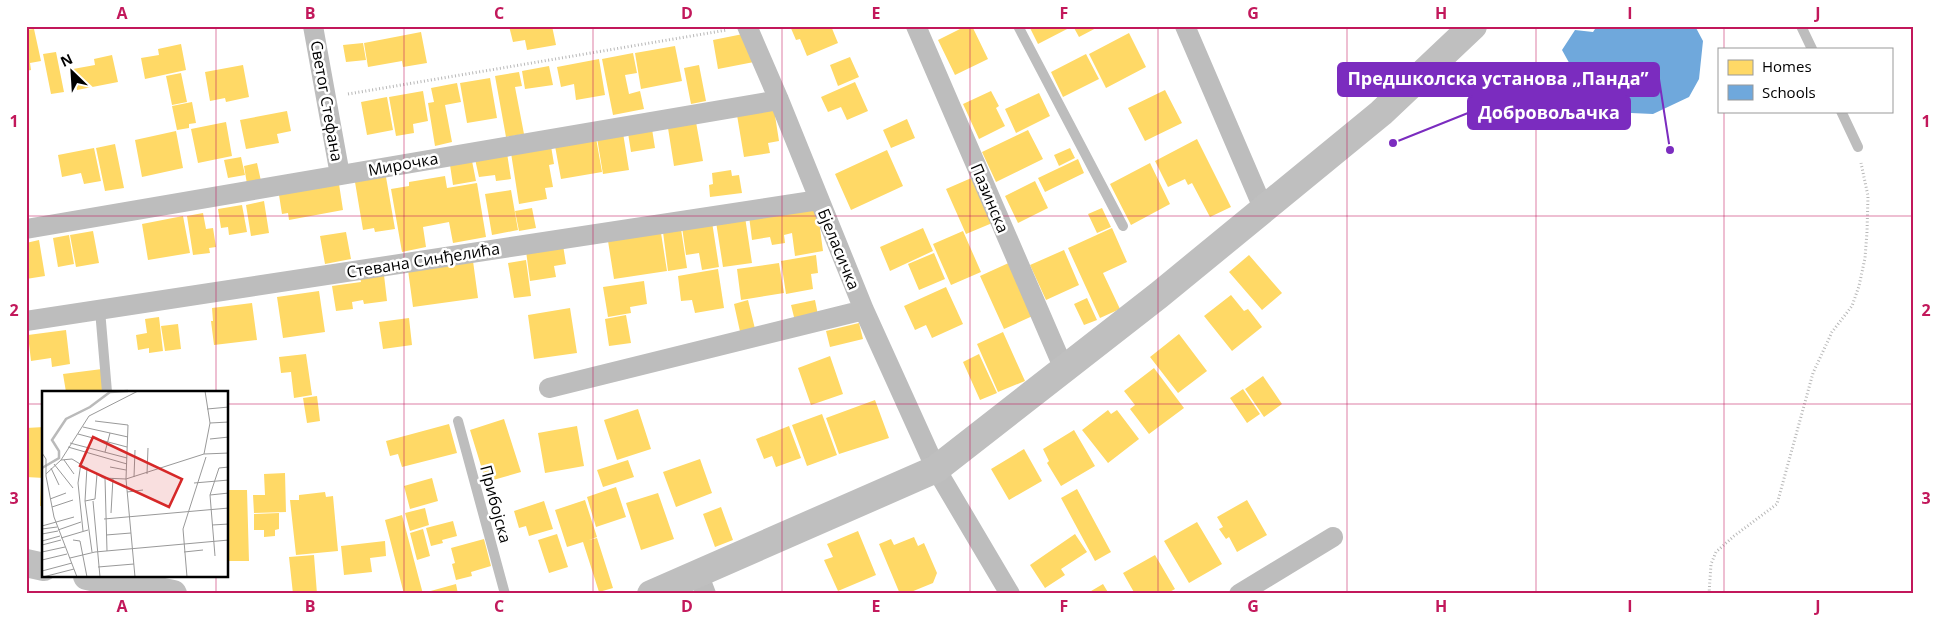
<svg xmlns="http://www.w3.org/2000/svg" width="1940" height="620" viewBox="0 0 1940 620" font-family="'Open Sans',sans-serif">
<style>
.homes{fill:#ffd966}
.schools{fill:#6fa8dc}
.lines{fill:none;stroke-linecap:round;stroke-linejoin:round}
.path{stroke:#b8b8b8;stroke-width:3;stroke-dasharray:1 2.5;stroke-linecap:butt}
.lane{stroke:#bdbdbd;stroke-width:10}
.street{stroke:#bdbdbd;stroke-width:20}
.secondary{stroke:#bfbfbf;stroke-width:28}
.grid{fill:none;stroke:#c2185b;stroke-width:1;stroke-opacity:0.55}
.labels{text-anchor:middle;stroke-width:5;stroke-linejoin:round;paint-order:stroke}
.street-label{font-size:16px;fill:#000;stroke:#fff}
.inset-river{fill:none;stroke:#bababa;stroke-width:2.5}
.inset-road{fill:none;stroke:#999;stroke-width:1}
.view{fill:#d62828;fill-opacity:0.15;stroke:#d62828;stroke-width:2.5}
.inset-edge{fill:none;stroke:#000;stroke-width:2.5}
.leader{fill:none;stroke:#7b2cbf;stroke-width:2}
.callout-dot{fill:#7b2cbf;stroke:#fff;stroke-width:2}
.callout{fill:#7b2cbf;stroke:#7b2cbf;stroke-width:2}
.callout-label{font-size:18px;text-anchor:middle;font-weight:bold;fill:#fff}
.neatline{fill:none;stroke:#c2185b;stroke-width:2}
.grid-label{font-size:16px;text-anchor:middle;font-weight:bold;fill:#c2185b}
</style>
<rect width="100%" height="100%" fill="#fff"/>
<path class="homes" d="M509 26H552L556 45 527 50 525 40 513 42Z
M790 26H831L838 43 807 56 800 39 796 40Z
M966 26H972L988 59 955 75 938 40Z
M1029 26H1068L1069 28 1038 44Z
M1073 26H1100L1079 37Z
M34 29 41 61 30 63 31 70 26 71V30Z
M421 32 427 63 403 67 402 61 368 67 364 43Z
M748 33 754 62 718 69 713 40Z
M1129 33 1146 67 1106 88 1089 54Z
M363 43 366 60 346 62 343 45Z
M181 44 186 70 145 79 141 58 159 55 158 49Z
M675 46 682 81 641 89 635 53Z
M56 52 64 92 51 94 43 54Z
M633 53 637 73 625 75 629 94 640 91 644 109 613 115 602 59Z
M1086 54 1099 79 1063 97 1051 72Z
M112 55 118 82 77 90 73 69 95 65 94 59Z
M850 57 859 77 838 86 830 65Z
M599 59 605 95 576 100 574 84 561 87 557 67Z
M243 65 249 97 226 102 225 98 210 101 205 72Z
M699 65 706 101 691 104 684 68Z
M549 66 553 85 525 89 522 71Z
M519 72 522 86 515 87 524 134 506 137 495 76Z
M181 73 187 102 172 105 166 76Z
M490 78 497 118 467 123 460 83Z
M855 82 868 111 847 120 841 107 828 112 821 97Z
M457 83 461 102 445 105 452 142 435 146 428 103 434 102 431 88Z
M1165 90 1182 123 1145 141 1128 108Z
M423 91 428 121 413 124 414 133 396 136 389 97Z
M991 91 999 106 996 108 1005 126 979 139 963 104Z
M1039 93 1050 116 1016 133 1005 109Z
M387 97 393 130 367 135 361 102Z
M192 102 196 123 189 124V128L177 130 172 106Z
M774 109 779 141 768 143 770 153 744 157 737 115Z
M287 111 291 131 277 134 279 143 246 149 240 120Z
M907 119 915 138 891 148 883 130Z
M226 122 232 156 198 163 191 129Z
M696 122 703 161 674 166 668 128Z
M652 129 655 148 631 152 628 133Z
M1028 130 1043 159 996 182 982 152Z
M176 131 183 168 142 177 135 140Z
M623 133 629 170 603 174 597 138Z
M596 138 602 172 561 179 555 146Z
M1197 139 1231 207 1210 217 1192 183 1188 185 1185 179 1168 187 1155 161Z
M115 144 124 188 105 191 96 148Z
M551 146 554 164 549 165 553 187 545 188 547 199 519 204 511 153Z
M94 148 101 181 84 184 81 173 62 177 58 155Z
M1070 148 1075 158 1059 166 1054 155Z
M887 150 903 186 851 210 835 174Z
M507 153 511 179 496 181 495 175 479 177 475 159Z
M241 157 245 175 228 178 224 160Z
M1078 159 1084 173 1045 192 1038 178Z
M472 161 476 181 453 185 450 165Z
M257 163 261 181 247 184 244 166Z
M1150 163 1170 204 1131 225 1110 184Z
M731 170 732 176 739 175 742 193 710 197 709 185 713 184 712 173Z
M445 176 447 188 477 183 486 237 453 243 449 222 423 227 426 247 402 252 391 189 409 186V182Z
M976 176 997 221 966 234 946 189Z
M386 177 395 229 375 232 374 228 363 230 355 182Z
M1035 181 1048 208 1018 223 1005 196Z
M339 184 343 210 289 220 288 213 282 214 279 195Z
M511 190 518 230 492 235 485 194Z
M264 201 269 233 251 236 246 205Z
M242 205 247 232 229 235 228 227 221 228 218 209Z
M817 206 823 251 795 256 792 233 784 235 785 243 772 245 770 237 752 240 749 216Z
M532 208 536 228 519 231 515 211Z
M1102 208 1111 227 1097 233 1088 214Z
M203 213 206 229 213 228 216 247 209 248 210 253 193 255 187 216Z
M183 216 190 253 148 260 142 224Z
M745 217 752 263 723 267 716 222Z
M712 222 719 267 702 270 699 253 686 255 682 227Z
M923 228 933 251 890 271 880 247Z
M1112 228 1127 262 1103 273 1120 309 1100 318 1068 248Z
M681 229 687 268 668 271 663 232Z
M93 231 99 263 76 267 70 235Z
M963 231 981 272 951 285 933 244Z
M346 232 351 259 325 264 320 236Z
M661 233 667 271 614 279 608 241Z
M69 235 74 264 58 267 53 238Z
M39 240 45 276 26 279V243Z
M563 245 566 264 554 266 556 277 530 281 526 251Z
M1064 250 1079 285 1046 300 1030 265Z
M934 253 945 279 919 290 908 264Z
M816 255 818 273 811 274 813 289 786 294 781 261Z
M1249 255 1282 293 1262 310 1229 272Z
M526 260 531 296 514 298 508 263Z
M473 261 478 298 413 307 408 270Z
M1013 261 1037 314 1004 329 980 276Z
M779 263 784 293 741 300 737 269Z
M718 269 724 308 695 313 692 300 681 301 678 276Z
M384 275 387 301 364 304 363 300 352 302 353 309 336 311 332 286 361 282 360 278Z
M644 281 647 304 630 307 631 313 608 317 603 287Z
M946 287 963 324 932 338 926 325 915 330 904 306Z
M319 291 325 332 283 338 277 297Z
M1231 295 1244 311 1248 309 1262 327 1232 351 1204 316Z
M1087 298 1097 320 1084 325 1074 304Z
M748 300 756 333 741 336 734 304Z
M815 300 818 315 795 321 791 305Z
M252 303 257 340 214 345 211 321H213L212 308Z
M570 308 577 353 534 359 528 315Z
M626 315 631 343 609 346 605 319Z
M159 317 163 351 149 353V348L138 350 136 335 147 333 145 319Z
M409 318 412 345 383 349 379 322Z
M859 323 863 339 830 347 826 331Z
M178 324 181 349 165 351 161 326Z
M66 330 70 364 52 367 51 358 31 361 28 335Z
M1003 332 1025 381 998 392 977 344Z
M1179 334 1207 371 1178 393 1150 357Z
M306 354 312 395 294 398 291 372 281 373 279 357Z
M979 354 997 393 980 400 963 362Z
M830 356 843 394 811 405 798 368Z
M1154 368 1184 408 1149 434 1130 409 1135 405 1124 391Z
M102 369 105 392H66L63 374Z
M1263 376 1282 404 1264 417 1245 389Z
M1243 389 1260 414 1247 423 1230 398Z
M317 396 320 421 307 423 303 398Z
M875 400 889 438 839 454 826 418Z
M638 409 651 449 617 460 604 420Z
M1108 410 1111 414 1117 410 1139 439 1108 463 1082 430Z
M822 414 837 455 807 466 792 425Z
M504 419 521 472 486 482 470 430Z
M449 424 457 453 402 467 398 454 390 456 386 441Z
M577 426 584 466 545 473 538 433Z
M789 426 801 458 776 467 772 456 764 459 756 439Z
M44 427V478L26 477V428Z
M1074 430 1095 466 1061 486 1047 463 1049 461 1043 449Z
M1024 449 1042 481 1009 500 991 469Z
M700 459 712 493 676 507 663 472Z
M628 460 634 477 603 487 597 470Z
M285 473 286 512 254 513 253 495H265L264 474Z
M432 478 438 501 410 509 404 486Z
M41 480H44V506H40Z
M616 487 626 517 596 527 587 497Z
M1077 489 1111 552 1095 561 1061 498Z
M228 490H247L249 561H228Z
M325 492 326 497 333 496 338 551 296 555 290 500H299V495Z
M658 493 674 539 641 550 626 503Z
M585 500 597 537 589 540 597 538 613 588 599 592 583 542 567 547 555 510Z
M1247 500 1267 535 1237 552 1229 537 1226 539 1219 529 1223 527 1217 517Z
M544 501 553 529 529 536 526 526 519 528 514 511Z
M721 507 733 540 715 547 703 514Z
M425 508 429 525 410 531 405 513Z
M279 513V529L275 530V536L264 537V530H254V514Z
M402 515 423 594H404L385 520Z
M453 521 457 536 442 540 443 543 431 546 426 528Z
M1197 522 1222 564 1189 583 1164 541Z
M423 529 430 556 417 560 410 533Z
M858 531 876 575 838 591 824 560 833 557 827 544Z
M557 534 568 567 549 573 538 540Z
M1075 534 1087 552 1061 569 1065 575 1045 588 1030 565Z
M914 537 918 546 924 543 937 573 933 583 906 594H900L879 544 891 539 894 545Z
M484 539 491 566 471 572 472 576 456 580 452 564 455 563 451 548Z
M385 541 386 556 370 558 372 572 344 575 341 546Z
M314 555 317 594H293L289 557Z
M1155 555 1175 589 1166 594H1135L1123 573Z
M456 584 458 594H428L427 592Z
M1103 584 1109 594H1086Z"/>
<path class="schools" d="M1597 26H1695L1703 41 1699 79 1689 97 1653 114 1631 113 1600 90 1592 70 1572 68 1562 50 1575 30 1593 32Z"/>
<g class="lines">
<path class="path" d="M348 94 727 30
M1709 594 1711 564 1716 552 1734 536 1777 504 1813 373 1832 332 1852 306 1859 286 1865 258 1867 232 1868 196 1861 163"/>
<path class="lane" d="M1018 26 1123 226
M1801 26 1812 49
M1841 111 1858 147
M100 310 107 392
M458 421 505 594"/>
<path class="street" d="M313 26 340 175
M747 26 779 100 864 310 936 469 1010 594
M916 26 1064 369
M1185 26 1264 210
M26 229 779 100
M26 321 819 200
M549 388 864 310
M698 573 706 594
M1239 594 1333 537"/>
<path class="secondary" d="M26 563 44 567
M87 576 173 594
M651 594 936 469 1159 295 1381 113 1473 26"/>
</g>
<path class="grid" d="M216 26V392M404 26V594M593 26V594M782 26V594M970 26V594M1158 26V594M1347 26V594M1536 26V594M1724 26V49M1724 111V594M26 216H1914M26 404H44M228 404H1914M216 576V594"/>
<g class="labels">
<g class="street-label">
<text transform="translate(327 101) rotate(80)" y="6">Светог Стефана</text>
<text transform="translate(403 164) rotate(-10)" y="6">Мирочка</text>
<text transform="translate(990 198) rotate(67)" y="6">Пазинска</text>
<text transform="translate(839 249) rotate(68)" y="6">Бјеласичка</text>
<text transform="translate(423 260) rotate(-9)" y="6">Стевана Синђелића</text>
<text transform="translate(496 504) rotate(75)" y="6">Прибојска</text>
</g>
</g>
<g transform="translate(42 391)">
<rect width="186" height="186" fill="#fff"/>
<path class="inset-river" d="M0 77 17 67V60L10 49 24 28 48 16 68 1 86 0"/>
<path class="inset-road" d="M165 18 187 16M53 30 86 34 84 88 93 186M168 32 187 31M41 36 86 46M36 43 85 56M168 48 187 46M28 52 85 67M26 56 85 73M63 61 68 42M0 62 4 68V85L12 126 35 186M162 63 168 32 163 0M19 69 47 25 96 0M22 69 32 83M39 72 36 92 41 140M12 73 31 97M45 76 43 110 50 161M68 76 84 79M9 77 17 94M4 83 19 69 30 68 61 87 84 88 162 63 187 62M105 83 106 57M92 86 93 59M63 87 65 160M152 92 187 89M85 101 101 99M168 104 187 102M8 108 24 102M43 110 53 108 55 83M51 110 58 186M10 116 31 109M69 122 71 87M62 128 187 117M170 134 187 133M0 135 32 126M0 138 15 136M16 139 39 131M0 143 16 140M64 144 89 142M19 147 46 139M31 149 38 150 45 186M0 150 18 145M0 154 19 149M0 161 23 156M142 161 161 159M173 165 168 104 177 77 187 76M28 167 53 161 187 149M0 169 25 163M56 176 92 173M0 180 30 172M1 186 32 178M145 186 141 138 164 66"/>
<path class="view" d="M51 46 140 88 127 116 38 75Z"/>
<rect width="186" height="186" class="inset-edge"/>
</g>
<path class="leader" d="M1670 150L1659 79M1393 143L1468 113"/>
<g class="callout-dot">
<circle cx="1670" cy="150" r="5"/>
<circle cx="1393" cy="143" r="5"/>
</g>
<g class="callout">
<rect x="1338" y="63" width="321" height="33" rx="5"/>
<rect x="1468" y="96" width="162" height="33" rx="5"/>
</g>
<g class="callout-label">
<text x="1498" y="85">Предшколска установа „Панда”</text>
<text x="1549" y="119">Добровољачка</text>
</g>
<rect width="1940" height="620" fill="none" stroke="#ffffff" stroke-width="55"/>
<rect x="1718" y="48" width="175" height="65" fill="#ffffff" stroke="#999999"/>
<rect x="1728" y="60" width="25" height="15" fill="#ffd966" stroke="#999999"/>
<text x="1762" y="72" font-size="15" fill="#000000">Homes</text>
<rect x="1728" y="85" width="25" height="15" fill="#6fa8dc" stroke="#999999"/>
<text x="1762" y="98" font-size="15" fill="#000000">Schools</text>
<g transform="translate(72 72) rotate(335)" stroke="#ffffff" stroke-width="4" paint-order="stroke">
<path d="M0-4L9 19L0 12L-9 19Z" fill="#000000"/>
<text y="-8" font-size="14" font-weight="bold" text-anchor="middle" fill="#000000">N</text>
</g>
<rect x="28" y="28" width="1884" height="564" class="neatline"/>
<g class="grid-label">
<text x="122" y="19">A</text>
<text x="310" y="19">B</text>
<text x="499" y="19">C</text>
<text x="687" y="19">D</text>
<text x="876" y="19">E</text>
<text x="1064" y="19">F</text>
<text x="1253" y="19">G</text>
<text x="1441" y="19">H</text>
<text x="1630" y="19">I</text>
<text x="1818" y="19">J</text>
<text x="14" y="127">1</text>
<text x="1926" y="127">1</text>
<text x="14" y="316">2</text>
<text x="1926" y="316">2</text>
<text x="14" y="504">3</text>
<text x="1926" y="504">3</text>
<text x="122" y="612">A</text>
<text x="310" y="612">B</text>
<text x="499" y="612">C</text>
<text x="687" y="612">D</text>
<text x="876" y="612">E</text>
<text x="1064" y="612">F</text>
<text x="1253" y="612">G</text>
<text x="1441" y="612">H</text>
<text x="1630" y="612">I</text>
<text x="1818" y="612">J</text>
</g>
</svg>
